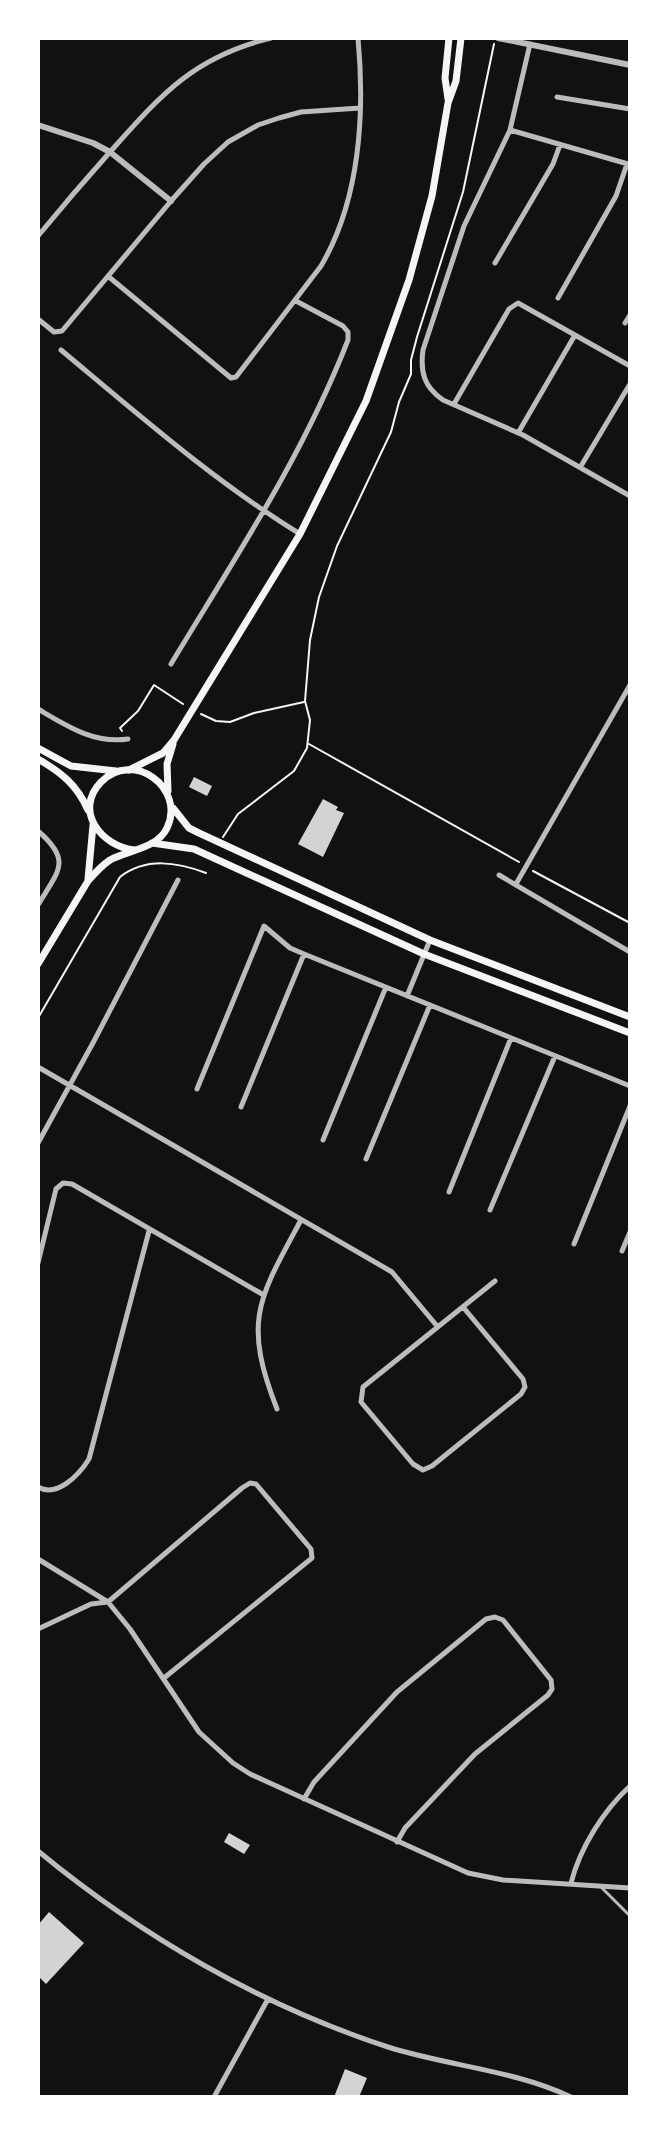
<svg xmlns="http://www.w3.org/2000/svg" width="668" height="2135" viewBox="0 0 668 2135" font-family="'Golos Text',sans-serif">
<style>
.building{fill:#d3d3d3}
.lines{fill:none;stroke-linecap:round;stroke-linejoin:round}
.path{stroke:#f5f5f5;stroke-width:2}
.service{stroke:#bcbcbc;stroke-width:3}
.minor{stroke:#bcbcbc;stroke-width:5}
.tertiary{stroke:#bcbcbc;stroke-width:6}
.secondary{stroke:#f5f5f5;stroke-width:7}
</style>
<rect width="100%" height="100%" fill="#111"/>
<path class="building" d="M194 777 212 786 207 796 189 787Z
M323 799 338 807 336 810 344 813 323 857 298 844Z
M229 1833 250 1845 244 1854 224 1842Z
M49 1912 84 1943 46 1984 38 1976V1925Z
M345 2069 367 2078 359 2097H334Z"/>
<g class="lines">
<path class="path" d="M201 714 216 721 230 722 254 713 304 702
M122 731 120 728 138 711 154 685 183 704
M309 744 519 862
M223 837 238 814 294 771 307 748 310 720 305 701 310 640 319 597 337 546 391 432 399 402 411 374V360L417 337 463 192 494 44
M533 871 630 923
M38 1018 120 877C146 857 177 862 206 873"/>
<path class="service" d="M602 1888 630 1916"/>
<path class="minor" d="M530 44 510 130 464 226 423 350C420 372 424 387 443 400L523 435 630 496
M557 97 630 109
M510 130 628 164
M38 236C61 208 85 180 110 152 161 95 193 57 271 38
M495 263 553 164 560 145
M109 277 231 378 236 377 321 266C360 200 365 113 358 38
M558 298 616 196 627 164
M38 319 54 332 62 331 171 201 204 164 228 142 258 125 279 118 301 112 360 108
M625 323 630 315
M61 350C139 415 214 481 300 534
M454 404 509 309 518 303 630 366
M518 433 575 335
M581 466 630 384
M171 664C235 558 303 456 348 340V332L343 326 296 301
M38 709C67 726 94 744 128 739
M38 831C73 861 58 871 38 905
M499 875 630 952
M516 884 630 685
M407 996 430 940
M38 1067 392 1272 437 1326
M197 1089 264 926 290 948 304 954 630 1086
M241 1107 304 954
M323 1140 386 987
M38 1143 94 1041 178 880
M366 1159 430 1005
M449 1192 511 1038
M490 1210 555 1056
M574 1244 630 1106
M622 1251 630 1232
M38 1263 56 1189 63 1183 72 1184 262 1294
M463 1307 523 1379 525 1387 521 1394 432 1466 423 1470 413 1464 361 1402 363 1387 495 1281
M277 1409C242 1320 259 1298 301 1220
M38 1487C57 1498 79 1475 89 1459L149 1231
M38 1559 108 1602 130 1629 199 1732 233 1763 250 1774 468 1873 503 1880 630 1888
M38 1629 91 1604 108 1602 242 1488 250 1483 256 1484 311 1549 312 1558 164 1678
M304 1799 314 1782 397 1692 486 1619 495 1617 503 1620 551 1680 552 1689 548 1695 475 1754 405 1828 397 1842
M38 1851C141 1936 262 2006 388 2047 448 2066 514 2070 571 2097
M571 1883C580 1848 603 1811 630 1786
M214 2097 268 1999"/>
<path class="tertiary" d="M498 38 630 65
M38 125 93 143 110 152 171 201"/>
<path class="secondary" d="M448 99 445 78 449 38
M38 748 71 766 116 771
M38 759C62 773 77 785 88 810
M129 770 163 753 174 740 300 534 366 401 409 280 432 196 448 103 456 81 461 38
M168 791 167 764 173 744
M173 808 189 828 199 833 430 940 630 1017
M152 843 194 849 424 954 630 1033
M88 879 93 825
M38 964 88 881C94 874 101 866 110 860 128 850 157 849 167 828 186 788 133 749 101 782 73 811 102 847 135 850"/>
</g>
<rect width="668" height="2135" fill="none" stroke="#ffffff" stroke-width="80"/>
</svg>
